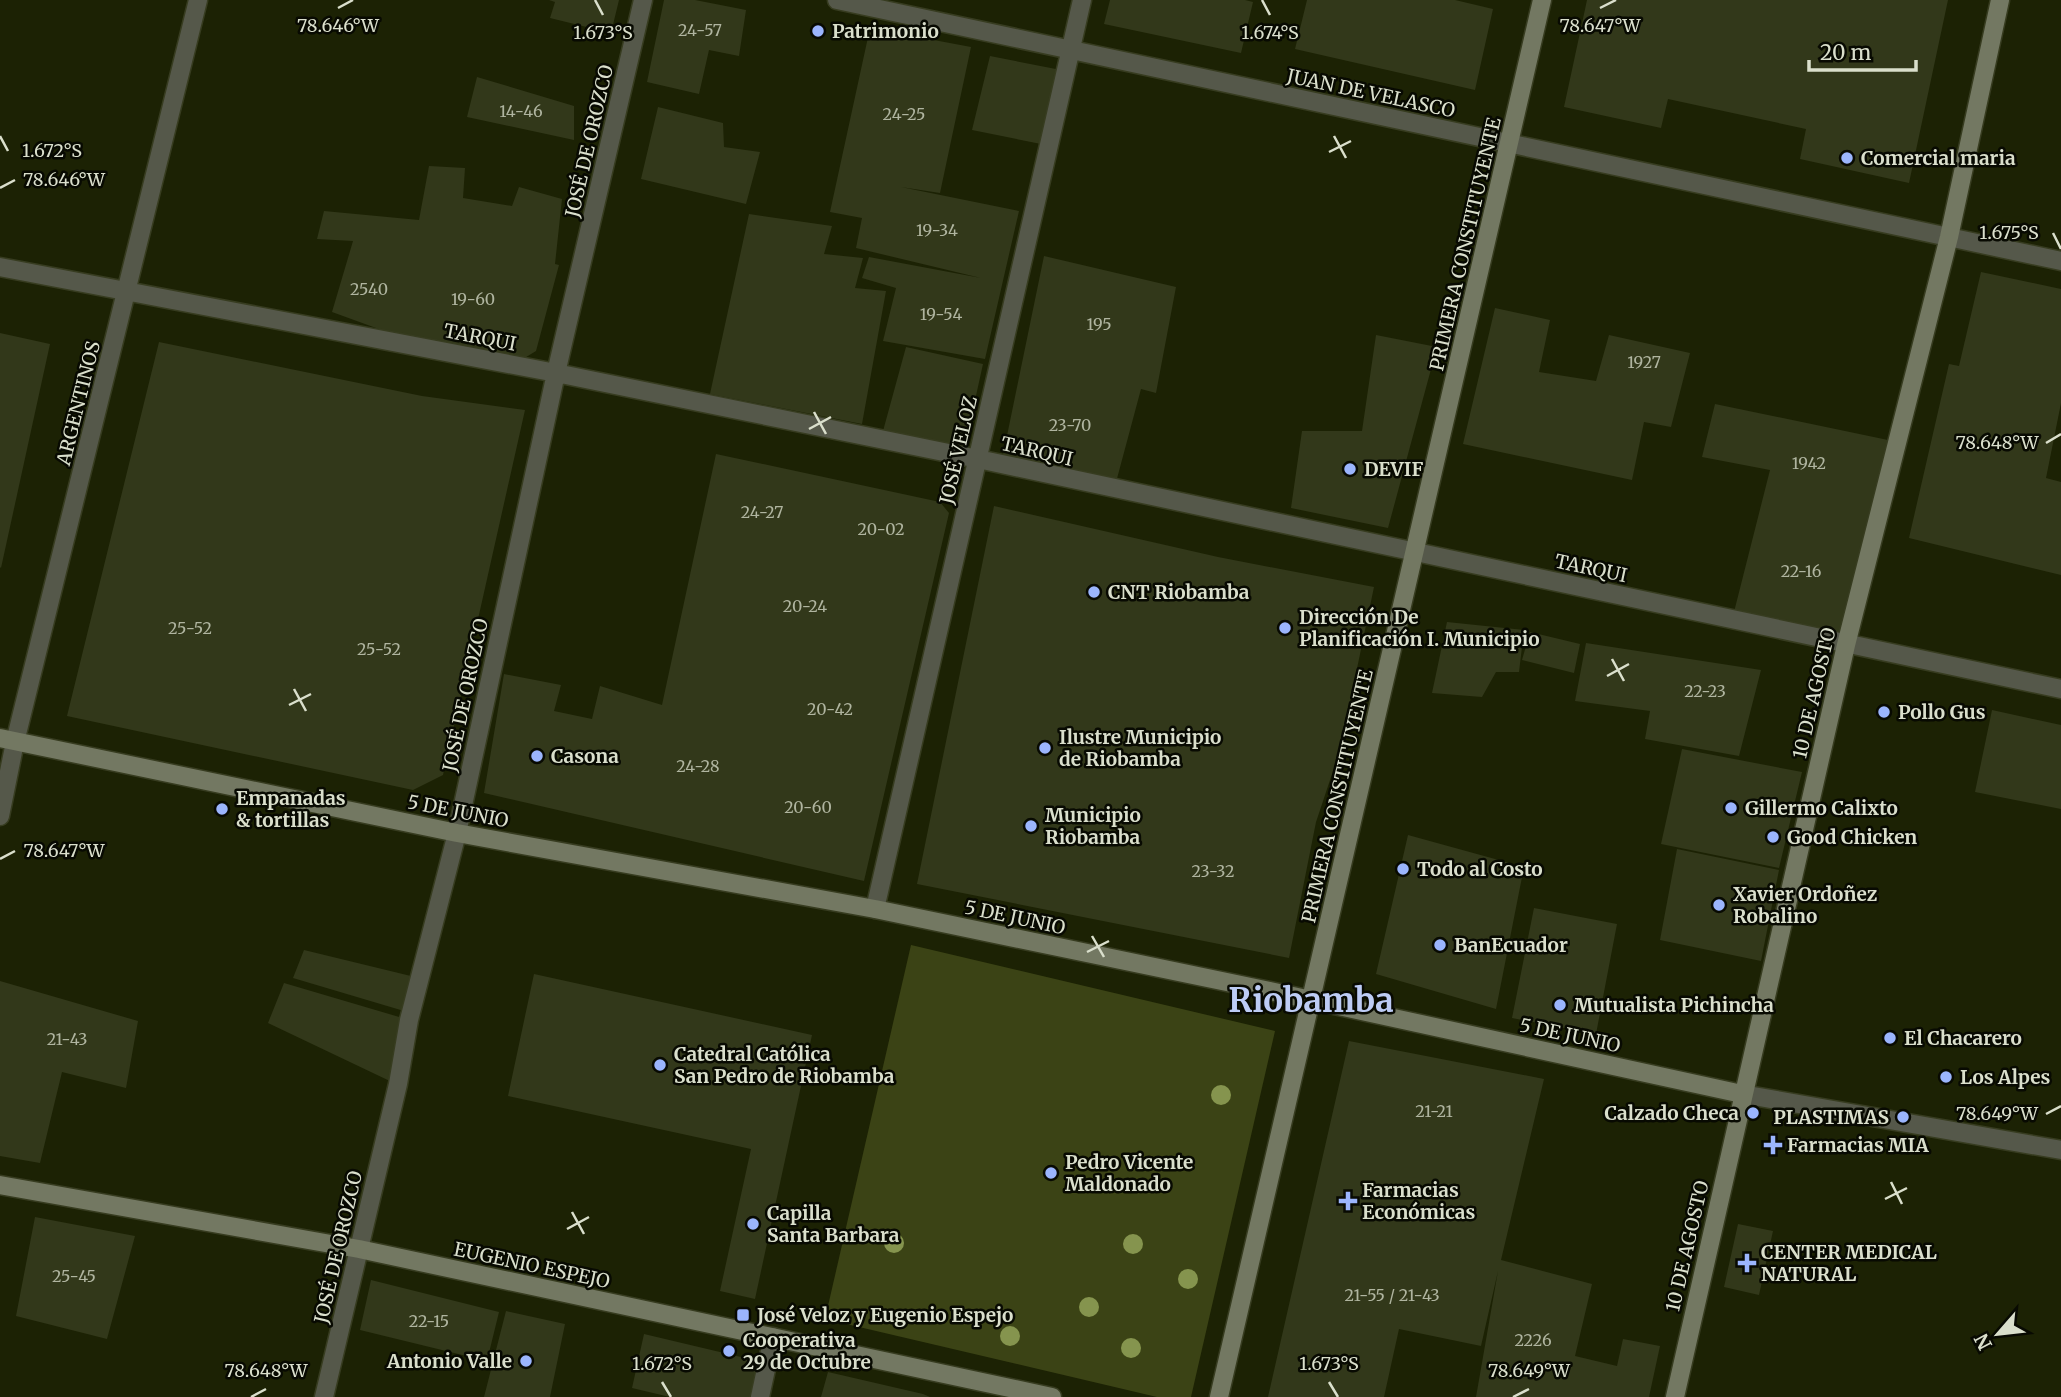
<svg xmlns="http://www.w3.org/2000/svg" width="2061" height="1397" viewBox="0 0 2061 1397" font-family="Merriweather,serif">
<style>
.green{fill:#3b4315}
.building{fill:#32381a}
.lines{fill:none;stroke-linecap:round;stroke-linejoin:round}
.street-casing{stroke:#373c20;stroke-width:21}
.secondary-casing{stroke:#373c20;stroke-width:21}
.street{stroke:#55584a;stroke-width:18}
.secondary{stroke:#737862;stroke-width:18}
.tree{fill:#85944e}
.ticks{fill:none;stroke:#dadfcc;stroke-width:2.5}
.poi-dot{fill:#9bb5fd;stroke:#080a02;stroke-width:2.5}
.labels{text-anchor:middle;stroke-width:5;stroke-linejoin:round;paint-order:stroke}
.number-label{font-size:16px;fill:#b0b5a0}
.poi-label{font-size:19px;font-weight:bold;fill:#dadfcc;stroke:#080a02;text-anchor:start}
.street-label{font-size:19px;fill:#dadfcc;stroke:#080a02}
.town-label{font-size:33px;font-weight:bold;fill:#bdccf5;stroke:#080a02}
.ticks-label{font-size:18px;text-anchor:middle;fill:#dadfcc;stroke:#080a02;stroke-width:5;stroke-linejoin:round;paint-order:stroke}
</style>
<rect width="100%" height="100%" fill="#1c2204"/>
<path class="green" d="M911 945 1275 1031 1191 1397H1157L825 1319Z"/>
<path class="building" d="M549 0H619L611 33 550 18 555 2Z
M664 0H695L746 10 739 56 709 50 699 94 647 82Z
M1110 0H1245L1253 2 1241 53 1104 24Z
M1307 0H1455L1493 9 1475 90 1295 49Z
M1587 0H1948L1909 183 1800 159 1806 129 1668 99 1661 128 1564 107Z
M870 28 971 47 940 193 901 187 1019 211 985 359 883 341 896 288 862 278 869 257 981 278 856 248 862 218 830 212Z
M990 56 1061 70 1041 144 972 130Z
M477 77 574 106V140L467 117Z
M658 107 723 123 724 147 760 152 746 204 641 179Z
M429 166 465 168 463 198 512 206 519 187 562 199 555 264 559 265 536 351 518 362 387 332 332 312 353 241 317 239 324 211 419 220Z
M749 214 832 226 824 254 863 258 855 288 886 291 862 424 710 394Z
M1044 256 1176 287 1156 393 1141 389 1115 486 1002 460Z
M1981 272 2061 289V403L2046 478 2061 482V575L1909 538 1949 364 1959 366Z
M1495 308 1550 320 1539 372 1596 381 1609 335 1690 353 1671 427 1644 422 1632 480 1463 444Z
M0 333 50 344 1 568 0 567Z
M1376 335 1437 347 1388 528 1291 508 1302 431H1362Z
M159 342 422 396 525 410 443 775 413 790 67 716Z
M906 347 983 364 964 450 883 431Z
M1715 404 1888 440 1841 635 1734 612 1770 470 1702 457Z
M716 454 940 502 949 513 864 881 484 793 504 674 561 685 554 711 592 719 600 686 662 705Z
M994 506 1218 557 1374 587 1340 750 1316 822 1289 958 917 884Z
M1447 622 1524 630 1519 672H1496L1482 697 1432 693Z
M1530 632 1580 644 1574 673 1522 660Z
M1586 643 1761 670 1739 756 1645 739 1650 711 1575 701Z
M1992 710 2061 725V809L1975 792Z
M1682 749 1802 772 1779 868 1661 844Z
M1408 835 1524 867 1496 1009 1376 974Z
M1677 849 1779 870 1761 961 1660 940Z
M1534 908 1617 924 1596 1034 1512 1018Z
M304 950 415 977 404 1011 293 978Z
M534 974 812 1035 755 1299 720 1291 751 1149 508 1096Z
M0 981 138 1021 126 1088 62 1072 40 1163 0 1156Z
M284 983 406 1019 394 1083 268 1023Z
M1349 1041 1544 1079 1501 1260 1592 1284 1575 1356 1617 1366 1623 1339 1660 1346 1649 1397H1476L1498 1271 1481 1346 1399 1329 1384 1397H1268Z
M35 1217 135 1236 107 1339 16 1316Z
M1738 1224 1773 1231 1759 1295 1724 1287Z
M371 1280 499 1312 487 1361 360 1330Z
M506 1311 565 1324 550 1397H484Z
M644 1334 762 1362 754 1397H670L632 1388Z
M828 1372 923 1394 930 1397H821Z"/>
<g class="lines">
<g class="street-casing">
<path id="street" d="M837 0 2061 261
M0 267 556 373 978 459 2061 689
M0 816 15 742 198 0
M875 909 1082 0
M1742 1094 2061 1150
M324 1397 398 1084 409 1020 457 833 556 373 643 0
M760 1397 773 1337"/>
</g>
<g class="secondary-casing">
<path id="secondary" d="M0 738 457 833 875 909 1270 991 1742 1094
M0 1185 359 1249 1052 1397
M1219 1397 1542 0
M1675 1397 1846 645 1949 237 2000 0"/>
</g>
<use href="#street" class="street"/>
<use href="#secondary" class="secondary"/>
</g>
<g class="tree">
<circle cx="1221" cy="1095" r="10"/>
<circle cx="894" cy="1243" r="10"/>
<circle cx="1133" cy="1244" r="10"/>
<circle cx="1188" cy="1279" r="10"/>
<circle cx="1089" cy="1307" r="10"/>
<circle cx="1010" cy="1336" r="10"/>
<circle cx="1131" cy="1348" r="10"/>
</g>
<path class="ticks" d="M595 0 603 15M1262 0 1270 15M338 8 353 0M1600 8 1616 0M0 136 8 151M1334 136 1346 158M1329 152 1351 141M0 188 15 180M2053 233 2061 249M814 412 826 434M809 429 831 417M2046 443 2061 434M1612 659 1624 681M1607 676 1629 664M294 689 306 711M289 705 311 694M0 859 15 851M1092 936 1104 957M1087 952 1109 941M2046 1114 2061 1106M1891 1182 1902 1204M1885 1199 1907 1188M572 1212 584 1234M567 1229 589 1217M662 1382 671 1397M1329 1382 1338 1397M251 1397 266 1389M1513 1397 1529 1389"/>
<g class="poi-dot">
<circle cx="818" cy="31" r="7"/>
<circle cx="1847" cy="158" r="7"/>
<circle cx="1350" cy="469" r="7"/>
<circle cx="1094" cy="592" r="7"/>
<circle cx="1285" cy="628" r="7"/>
<circle cx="1884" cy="712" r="7"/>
<circle cx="1045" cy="748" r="7"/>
<circle cx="537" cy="756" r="7"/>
<circle cx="1731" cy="808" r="7"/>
<circle cx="222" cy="809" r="7"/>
<circle cx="1031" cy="826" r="7"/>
<circle cx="1773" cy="837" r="7"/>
<circle cx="1403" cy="869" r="7"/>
<circle cx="1719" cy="905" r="7"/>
<circle cx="1440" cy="945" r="7"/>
<circle cx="1560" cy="1005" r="7"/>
<circle cx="1890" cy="1038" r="7"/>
<circle cx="660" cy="1065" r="7"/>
<circle cx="1946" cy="1077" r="7"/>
<circle cx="1753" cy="1113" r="7"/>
<circle cx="1903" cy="1117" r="7"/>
<path d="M1769.5 1134.5h7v7h7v7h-7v7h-7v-7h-7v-7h7z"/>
<circle cx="1051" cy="1173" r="7"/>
<path d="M1344.5 1190.5h7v7h7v7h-7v7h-7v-7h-7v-7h7z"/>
<circle cx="753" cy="1224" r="7"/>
<path d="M1743.5 1252.5h7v7h7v7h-7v7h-7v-7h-7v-7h7z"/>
<rect x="736" y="1308" width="14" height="14" rx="3.5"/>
<circle cx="729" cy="1351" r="7"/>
<circle cx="526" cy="1361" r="7"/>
</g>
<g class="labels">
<g class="number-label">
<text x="700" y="36">24-57</text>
<text x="521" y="117">14-46</text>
<text x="904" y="120">24-25</text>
<text x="937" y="236">19-34</text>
<text x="369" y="295">2540</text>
<text x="473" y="305">19-60</text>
<text x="941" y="320">19-54</text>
<text x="1099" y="330">195</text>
<text x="1644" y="368">1927</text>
<text x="1070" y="431">23-70</text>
<text x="1809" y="469">1942</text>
<text x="762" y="518">24-27</text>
<text x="881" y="535">20-02</text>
<text x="1801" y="577">22-16</text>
<text x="805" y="612">20-24</text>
<text x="190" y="634">25-52</text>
<text x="379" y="655">25-52</text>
<text x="1705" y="697">22-23</text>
<text x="830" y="715">20-42</text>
<text x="698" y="772">24-28</text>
<text x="808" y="813">20-60</text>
<text x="1213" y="877">23-32</text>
<text x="67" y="1045">21-43</text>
<text x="1434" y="1117">21-21</text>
<text x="74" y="1282">25-45</text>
<text x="1392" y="1301">21-55 / 21-43</text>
<text x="429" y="1327">22-15</text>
<text x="1533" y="1346">2226</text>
</g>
<g class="poi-label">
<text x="832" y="38">Patrimonio</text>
<text x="1861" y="165">Comercial maria</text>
<text x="1364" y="476">DEVIF</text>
<text x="1108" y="599">CNT Riobamba</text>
<text x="1299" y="624">Dirección De<tspan x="1299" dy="22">Planificación I. Municipio</tspan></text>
<text x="1898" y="719">Pollo Gus</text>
<text x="1059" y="744">Ilustre Municipio<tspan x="1059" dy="22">de Riobamba</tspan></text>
<text x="551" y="763">Casona</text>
<text x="236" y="805">Empanadas<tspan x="236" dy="22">&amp; tortillas</tspan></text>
<text x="1745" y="815">Gillermo Calixto</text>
<text x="1045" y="822">Municipio<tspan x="1045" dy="22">Riobamba</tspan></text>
<text x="1787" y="844">Good Chicken</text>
<text x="1417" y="876">Todo al Costo</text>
<text x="1733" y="901">Xavier Ordoñez<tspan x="1733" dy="22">Robalino</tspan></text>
<text x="1454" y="952">BanEcuador</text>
<text x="1574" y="1012">Mutualista Pichincha</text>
<text x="1904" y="1045">El Chacarero</text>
<text x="674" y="1061">Catedral Católica<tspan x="674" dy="22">San Pedro de Riobamba</tspan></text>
<text x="1960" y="1084">Los Alpes</text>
<text x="1739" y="1120" text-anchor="end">Calzado Checa</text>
<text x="1889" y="1124" text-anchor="end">PLASTIMAS</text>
<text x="1787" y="1152">Farmacias MIA</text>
<text x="1065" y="1169">Pedro Vicente<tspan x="1065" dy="22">Maldonado</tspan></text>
<text x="1362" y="1197">Farmacias<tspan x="1362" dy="22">Económicas</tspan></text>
<text x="767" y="1220">Capilla<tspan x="767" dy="22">Santa Barbara</tspan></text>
<text x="1761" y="1259">CENTER MEDICAL<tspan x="1761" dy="22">NATURAL</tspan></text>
<text x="757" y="1322">José Veloz y Eugenio Espejo</text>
<text x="743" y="1347">Cooperativa<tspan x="743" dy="22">29 de Octubre</tspan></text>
<text x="512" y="1368" text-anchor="end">Antonio Valle</text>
</g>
<g class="street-label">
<text transform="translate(1371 93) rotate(12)" y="7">JUAN DE VELASCO</text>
<text transform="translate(589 141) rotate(-77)" y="7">JOSÉ DE OROZCO</text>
<text transform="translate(1465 244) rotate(-77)" y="7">PRIMERA CONSTITUYENTE</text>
<text transform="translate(480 337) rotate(11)" y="7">TARQUI</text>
<text transform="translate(78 403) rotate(-76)" y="7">ARGENTINOS</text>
<text transform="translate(958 450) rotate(-77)" y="7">JOSÉ VELOZ</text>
<text transform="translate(1037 451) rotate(13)" y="7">TARQUI</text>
<text transform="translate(1591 568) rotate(12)" y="7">TARQUI</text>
<text transform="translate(1814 693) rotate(-77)" y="7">10 DE AGOSTO</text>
<text transform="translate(465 695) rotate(-78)" y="7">JOSÉ DE OROZCO</text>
<text transform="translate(1337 796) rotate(-77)" y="7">PRIMERA CONSTITUYENTE</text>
<text transform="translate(458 811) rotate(11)" y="7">5 DE JUNIO</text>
<text transform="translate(1015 917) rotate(12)" y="7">5 DE JUNIO</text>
<text transform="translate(1570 1035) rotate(12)" y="7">5 DE JUNIO</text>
<text transform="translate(1687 1246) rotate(-77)" y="7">10 DE AGOSTO</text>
<text transform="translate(338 1247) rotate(-77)" y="7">JOSÉ DE OROZCO</text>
<text transform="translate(532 1265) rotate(12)" y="7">EUGENIO ESPEJO</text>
</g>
<g class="town-label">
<text x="1311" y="1012">Riobamba</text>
</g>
</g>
<g class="ticks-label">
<text x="338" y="32">78.646°W</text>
<text x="1600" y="32">78.647°W</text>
<text x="603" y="39">1.673°S</text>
<text x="1270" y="39">1.674°S</text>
<text x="52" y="157">1.672°S</text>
<text x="64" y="186">78.646°W</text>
<text x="2009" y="239">1.675°S</text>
<text x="1997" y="449">78.648°W</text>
<text x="64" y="857">78.647°W</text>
<text x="1997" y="1120">78.649°W</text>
<text x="662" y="1370">1.672°S</text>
<text x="1329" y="1370">1.673°S</text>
<text x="266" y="1377">78.648°W</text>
<text x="1529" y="1377">78.649°W</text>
</g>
<g transform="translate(1998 1334) rotate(242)" stroke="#080a02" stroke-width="5" paint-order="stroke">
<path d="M0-5L12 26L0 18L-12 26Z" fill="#dadfcc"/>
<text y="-10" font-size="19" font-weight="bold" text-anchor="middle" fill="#dadfcc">N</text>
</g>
<path d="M1809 60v10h107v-10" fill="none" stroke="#dadfcc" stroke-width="3.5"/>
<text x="1820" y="60" font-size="21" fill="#dadfcc" stroke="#080a02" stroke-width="5" paint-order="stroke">20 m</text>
</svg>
